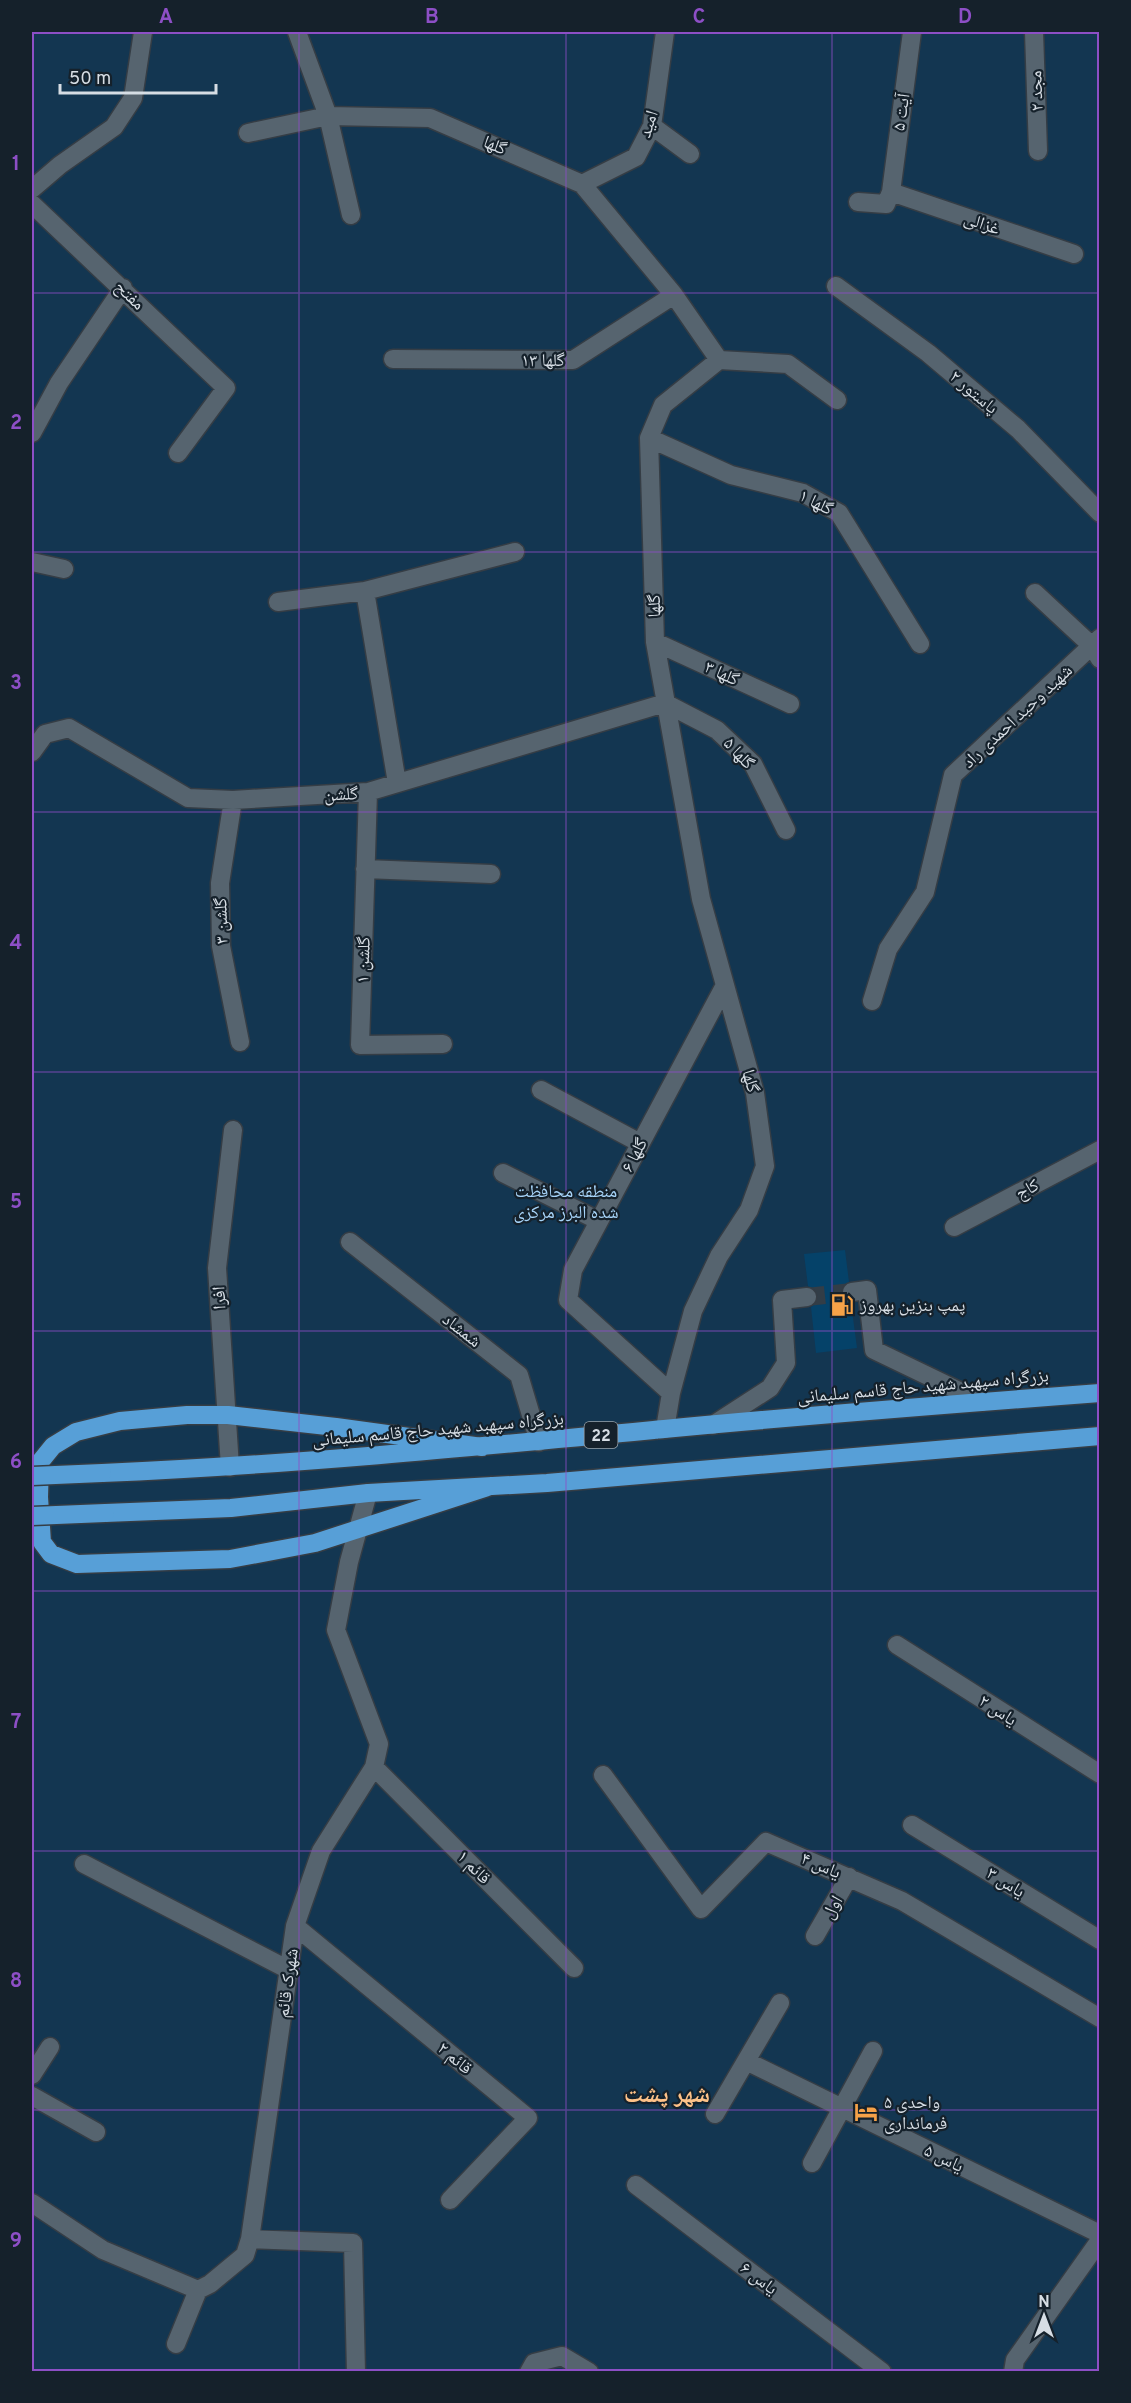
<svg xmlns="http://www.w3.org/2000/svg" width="1131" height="2403" viewBox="0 0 1131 2403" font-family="Overpass,'Noto Naskh Arabic',sans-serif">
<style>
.green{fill:#133651}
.building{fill:#054269}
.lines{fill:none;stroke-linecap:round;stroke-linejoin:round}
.minor-tunnel{stroke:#323d47;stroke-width:18;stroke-dasharray:18 9;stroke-linecap:butt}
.minor-casing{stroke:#353d45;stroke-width:21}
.highway-casing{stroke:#353d45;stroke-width:21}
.minor{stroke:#56646f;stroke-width:18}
.highway{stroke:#579fd7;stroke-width:18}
.highway-bridge-casing{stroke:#353d45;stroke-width:21;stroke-linecap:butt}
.highway-bridge{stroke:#579fd7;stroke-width:18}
.grid{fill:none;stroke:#8d4fc6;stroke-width:1.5;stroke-opacity:0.55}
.labels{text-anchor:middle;stroke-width:4.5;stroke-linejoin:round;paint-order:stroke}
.shield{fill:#15212b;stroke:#9ca5ac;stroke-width:1.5}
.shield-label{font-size:16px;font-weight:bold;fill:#d6dde4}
.street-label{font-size:18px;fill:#d6dde4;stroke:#15212b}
.park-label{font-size:18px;fill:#a7d4f9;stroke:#15212b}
.poi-label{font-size:18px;fill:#d6dde4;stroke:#15212b;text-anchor:start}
.district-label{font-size:24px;font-weight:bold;fill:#fec289;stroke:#15212b}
.neatline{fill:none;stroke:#8d4fc6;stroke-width:2}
.grid-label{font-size:20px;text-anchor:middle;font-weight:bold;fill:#8d4fc6}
</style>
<rect width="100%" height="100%" fill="#15212b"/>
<path class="green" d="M32 32H1099V2371H32Z"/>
<path class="building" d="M845 1250 849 1282 842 1287 841 1293 843 1299 851 1303 857 1348 816 1353 811 1307 817 1302 818 1295 816 1290 808 1286 804 1254Z"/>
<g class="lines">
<path class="minor-tunnel" d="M807 1297 852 1292"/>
<g class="minor-casing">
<path id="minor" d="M297 32 328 116 430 118 582 184 674 295 719 360
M1034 32 1038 151
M652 126 690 154
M248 133 328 116 351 215
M582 184 636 157 652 126 665 32
M32 189 60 165 114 127 133 98 143 32
M891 192 1074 254
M858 202 886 204 891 192 912 32
M32 204 226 388 178 453
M836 286 928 353 1018 429 1100 513
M393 359 573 360 674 295
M719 360 788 364 837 400
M32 433 59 383 123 288
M649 438 731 475 803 493 839 513 920 644
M32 562 64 569
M365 591 397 783
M1035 593 1092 646 1100 659
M278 602 365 591 515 552
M655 642 790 704
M32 752 45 734 69 728 188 798 233 800 368 792 665 703 717 730 753 764 786 830
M368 792 360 1045 443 1044
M233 800 220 883 221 946 240 1042
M365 869 491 874
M872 1001 888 949 925 892 953 775 1100 638
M541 1090 640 1143
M503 1173 599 1221
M954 1227 1100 1150
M350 1242 519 1375 539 1442
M852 1292 867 1290 874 1350 982 1402
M671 1393 568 1300 573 1270 724 987
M713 1425 770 1388 786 1363 782 1300 807 1297
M665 1429 671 1393 693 1311 719 1256 749 1210 765 1166 755 1093 701 899 655 642 649 438 663 405 719 360
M230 1467 217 1268 233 1130
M897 1645 1100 1774
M374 1767 574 1968
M603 1775 701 1909 766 1842 902 1901 1100 2018
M912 1825 1100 1940
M84 1864 289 1970
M295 1926 528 2118 450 2200
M815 1936 849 1877
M746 2061 780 2003
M32 2075 50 2047
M32 2096 96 2132
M715 2114 746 2061 1100 2234
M812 2163 873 2051
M636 2185 882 2372
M32 2203 103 2250 198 2290 210 2284 245 2255 250 2239 295 1926 321 1851 374 1767 379 1744 336 1630 349 1562 368 1493
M250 2239 353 2243 356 2372
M176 2344 198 2290
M529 2372 534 2363 562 2356 589 2372
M1013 2372 1015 2360 1100 2240"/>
</g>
<g class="highway-casing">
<path id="highway" d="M482 1447 336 1427 228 1415H187L120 1421 76 1432 53 1446 40 1462 39 1497 42 1542 51 1554 77 1564 230 1559 315 1543 491 1486
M102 1473C290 1465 476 1447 664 1429 809 1415 954 1404 1100 1393
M105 1513 231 1508 368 1493 547 1483 1100 1436"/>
</g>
<use href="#minor" class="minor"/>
<use href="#highway" class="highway"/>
<g class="highway-bridge-casing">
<path id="highway-bridge" d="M32 1476 102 1473
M32 1516 105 1513"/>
</g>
<use href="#highway-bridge" class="highway-bridge"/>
</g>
<path class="grid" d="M299 32V2372M566 32V2372M832 32V2372M32 293H1100M32 552H1100M32 812H1100M32 1072H1100M32 1331H1100M32 1591H1100M32 1851H1100M32 2110H1100"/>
<defs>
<g id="fuel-bare" transform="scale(1.8)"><path d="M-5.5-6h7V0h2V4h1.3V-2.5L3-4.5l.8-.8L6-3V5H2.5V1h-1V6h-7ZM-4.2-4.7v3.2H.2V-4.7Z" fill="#f6a248" stroke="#15212b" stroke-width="2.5" paint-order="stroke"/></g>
<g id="hotel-bare" transform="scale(1.8)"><path d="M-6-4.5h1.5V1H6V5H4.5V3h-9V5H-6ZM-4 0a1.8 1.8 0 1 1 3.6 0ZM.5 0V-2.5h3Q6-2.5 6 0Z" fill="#f6a248" stroke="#15212b" stroke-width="2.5" paint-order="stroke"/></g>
</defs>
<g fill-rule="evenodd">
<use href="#fuel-bare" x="842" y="1305"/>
<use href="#hotel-bare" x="866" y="2112"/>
</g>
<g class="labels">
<rect class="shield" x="584.5" y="1422" width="33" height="26" rx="4.5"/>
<g class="shield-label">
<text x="601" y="1441">22</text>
</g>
<g class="street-label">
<text transform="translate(1036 91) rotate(-92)" y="6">مجد ۲</text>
<text transform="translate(901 112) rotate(-82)" y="6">آیت ۵</text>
<text transform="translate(648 124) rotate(-72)" y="6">امید</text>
<text transform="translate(495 145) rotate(23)" y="6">گلها</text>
<text transform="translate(982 223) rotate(19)" y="6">غزالی</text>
<text transform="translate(130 295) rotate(44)" y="6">مفتح</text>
<text x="543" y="366">گلها ۱۳</text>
<text transform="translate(974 392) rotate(40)" y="6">پاستور ۲</text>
<text transform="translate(816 502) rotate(27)" y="6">گلها ۱</text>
<text transform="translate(654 606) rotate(-91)" y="6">گلها</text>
<text transform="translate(722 673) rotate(25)" y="6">گلها ۳</text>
<text transform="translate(1017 716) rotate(-43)" y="6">شهید وحید احمدی راد</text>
<text transform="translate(739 753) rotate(47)" y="6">گلها ۵</text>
<text transform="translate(341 794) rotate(-3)" y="6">گلشن</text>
<text transform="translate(221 921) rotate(-92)" y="6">گلشن ۳</text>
<text transform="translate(363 960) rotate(-88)" y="6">گلشن ۱</text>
<text transform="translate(751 1081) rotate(75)" y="6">گلها</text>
<text transform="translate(634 1155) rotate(-62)" y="6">گلها ۶</text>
<text transform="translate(1027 1189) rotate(-28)" y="6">کاج</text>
<text transform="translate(219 1298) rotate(-93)" y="6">افرا</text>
<text transform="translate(462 1330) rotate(38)" y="6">شمشاد</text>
<text transform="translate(923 1386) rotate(-5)" y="6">بزرگراه سپهبد شهید حاج قاسم سلیمانی</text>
<text transform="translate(438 1429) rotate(-5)" y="6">بزرگراه سپهبد شهید حاج قاسم سلیمانی</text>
<text transform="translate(998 1710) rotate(33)" y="6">یاس ۲</text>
<text transform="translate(821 1865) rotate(23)" y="6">یاس ۴</text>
<text transform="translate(474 1867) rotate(45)" y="6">قائم ۱</text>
<text transform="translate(1006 1882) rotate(32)" y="6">یاس ۳</text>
<text transform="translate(832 1907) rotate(-60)" y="6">اول</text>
<text transform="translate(287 1983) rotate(-82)" y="6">شهرک قائم</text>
<text transform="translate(455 2058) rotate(40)" y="6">قائم ۲</text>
<text transform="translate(944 2158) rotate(26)" y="6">یاس ۵</text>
<text transform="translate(759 2278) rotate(37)" y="6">یاس ۶</text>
</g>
<g class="park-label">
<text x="566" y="1197">منطقه محافظت<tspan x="566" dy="21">شده البرز مرکزی</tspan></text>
</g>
<g class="poi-label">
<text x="860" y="1311">پمپ بنزین بهروز</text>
<text x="884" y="2108">۵ واحدی<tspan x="884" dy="21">فرمانداری</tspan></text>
</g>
<g class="district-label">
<text x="667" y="2102">شهر پشت</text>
</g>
</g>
<rect width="1131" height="2403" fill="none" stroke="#15212b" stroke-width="66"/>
<g transform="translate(1044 2316)" stroke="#15212b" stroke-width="4.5" paint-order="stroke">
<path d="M0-4.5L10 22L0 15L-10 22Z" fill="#d6dde4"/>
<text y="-9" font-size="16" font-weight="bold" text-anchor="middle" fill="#d6dde4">N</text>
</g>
<path d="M60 84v9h156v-9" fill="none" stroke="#d6dde4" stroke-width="3"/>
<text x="69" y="84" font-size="18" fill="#d6dde4" stroke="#15212b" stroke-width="4.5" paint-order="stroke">50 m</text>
<rect x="33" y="33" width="1065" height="2337" class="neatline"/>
<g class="grid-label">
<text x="166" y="23">A</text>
<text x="432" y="23">B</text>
<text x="699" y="23">C</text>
<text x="965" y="23">D</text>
<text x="16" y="170">1</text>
<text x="16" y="429">2</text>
<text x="16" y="689">3</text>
<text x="16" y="949">4</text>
<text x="16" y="1208">5</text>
<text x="16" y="1468">6</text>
<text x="16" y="1728">7</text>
<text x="16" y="1987">8</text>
<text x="16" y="2247">9</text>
</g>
</svg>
